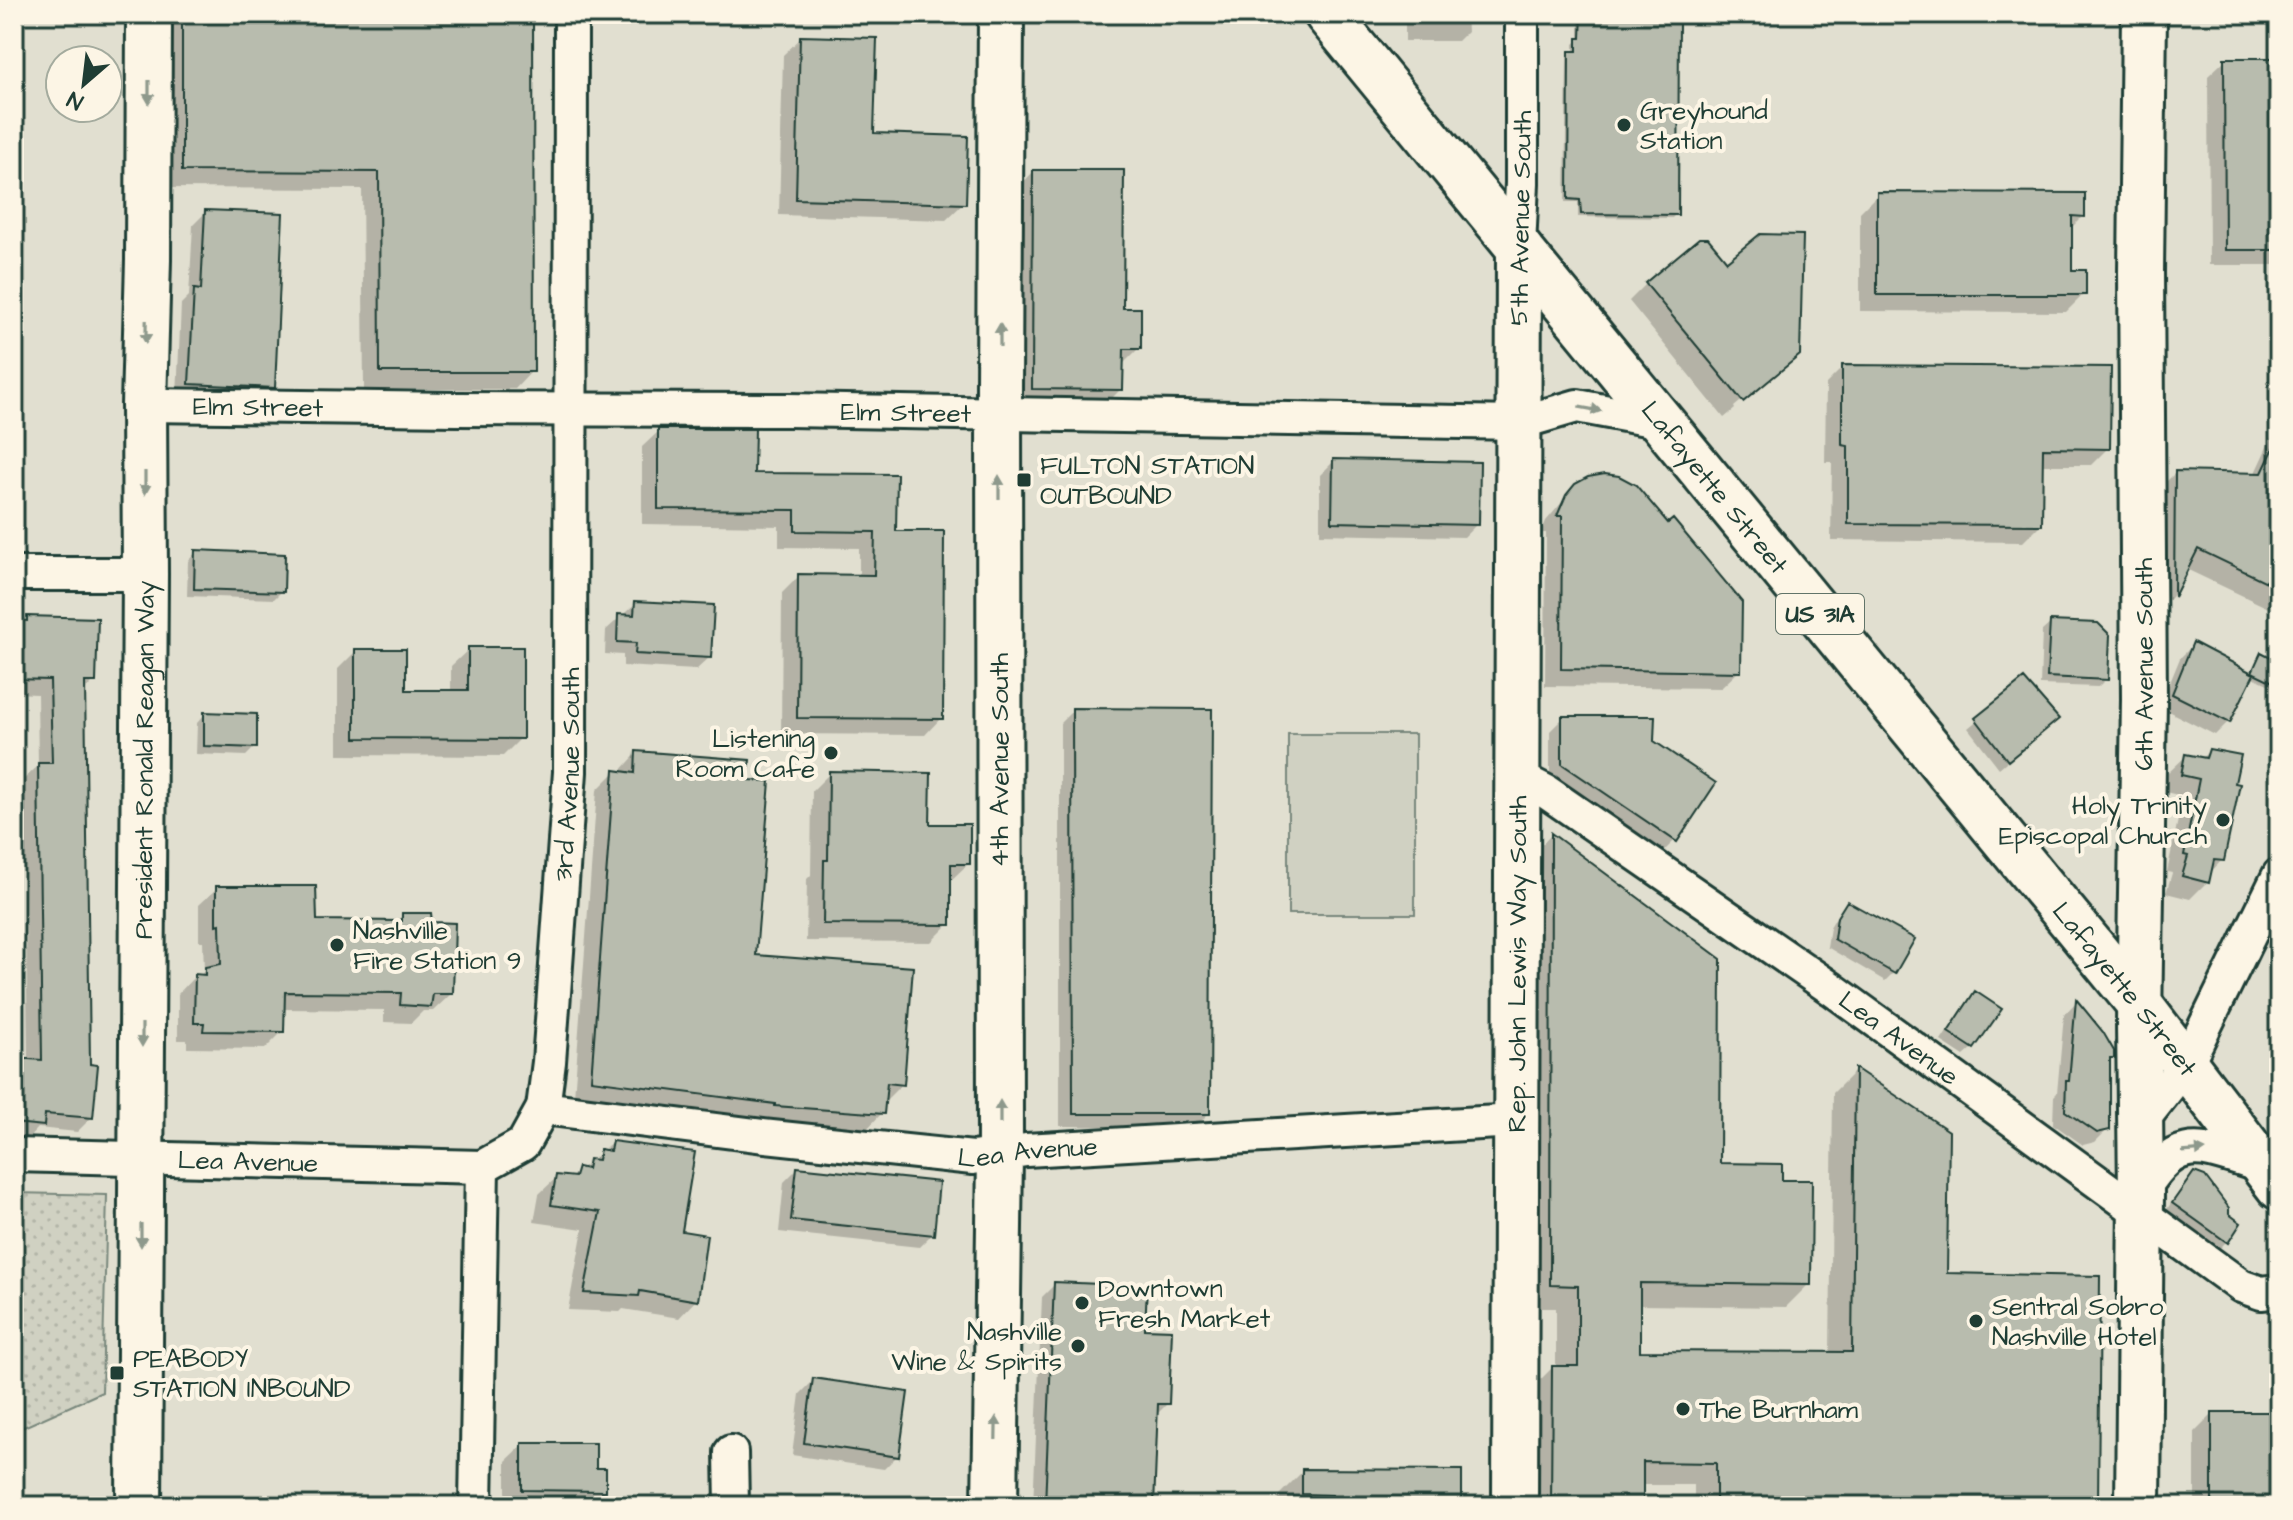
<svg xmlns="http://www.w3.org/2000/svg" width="2293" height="1520" viewBox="0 0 2293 1520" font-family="'Architects Daughter',sans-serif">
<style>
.built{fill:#e1dfd0;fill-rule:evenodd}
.park{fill:url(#park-dots);stroke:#78877b;stroke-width:2}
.pitch{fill:#d0d1c2;stroke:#78877b;stroke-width:2}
.shadow{fill:#0003}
.building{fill:#b8bcae;stroke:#1f3d34;stroke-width:2}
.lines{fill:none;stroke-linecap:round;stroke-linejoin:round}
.street-casing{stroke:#1f3d34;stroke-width:38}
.secondary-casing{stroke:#1f3d34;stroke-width:50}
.primary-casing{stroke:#1f3d34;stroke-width:50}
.street{stroke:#fcf5e5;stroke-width:32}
.secondary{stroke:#fcf5e5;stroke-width:44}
.primary{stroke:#fcf5e5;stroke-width:44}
.oneway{fill:#8e998c}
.poi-dot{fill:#1f3d34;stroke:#fcf5e5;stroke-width:3}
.labels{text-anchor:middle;stroke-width:8;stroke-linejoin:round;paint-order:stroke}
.shield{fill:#fcf5e5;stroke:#617469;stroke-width:2}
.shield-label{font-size:24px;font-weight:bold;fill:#1f3d34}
.poi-label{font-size:26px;fill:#1f3d34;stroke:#fcf5e5;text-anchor:start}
.street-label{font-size:26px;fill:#1f3d34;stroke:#fcf5e5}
</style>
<defs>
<pattern id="park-dots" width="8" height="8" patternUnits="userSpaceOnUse" patternTransform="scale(2)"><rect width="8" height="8" fill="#d0d1c2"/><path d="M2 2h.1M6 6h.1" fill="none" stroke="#b2b4a7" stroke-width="1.8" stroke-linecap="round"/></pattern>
</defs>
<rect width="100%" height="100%" fill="#f3eede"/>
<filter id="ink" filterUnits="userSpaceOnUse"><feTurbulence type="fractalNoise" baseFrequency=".0125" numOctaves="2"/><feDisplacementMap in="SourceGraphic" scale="16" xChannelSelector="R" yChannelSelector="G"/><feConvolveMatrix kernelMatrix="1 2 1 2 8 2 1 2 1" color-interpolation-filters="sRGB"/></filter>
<g filter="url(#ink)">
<path class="built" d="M14 14H2279V1506H14ZM60 60H108V108H60Z"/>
<path class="park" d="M14 1193 107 1195 102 1392 17 1430 14 1436Z"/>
<path class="pitch" d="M1288 734H1415V914H1288Z"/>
<path class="shadow" d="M166 14H531L532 371 515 389H364L362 189 165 188Z
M1405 14H1466L1467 32 1458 41H1405Z
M1579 14H1645L1676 214 1672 218 1578 217V202H1565L1567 57 1570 53H1574V44L1579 39Z
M801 38 872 135 964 203 946 220 779 215 783 55Z
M2225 60H2279V265H2209L2208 76Z
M1033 172 1121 310 1139 348 1121 366V389L1104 406H1015L1016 190Z
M1878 194 2083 216 2070 229V272L2084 294 2066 312 1860 311V212Z
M206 212 273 387 260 400 177 396 181 304 189 296 193 225Z
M1646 284 1783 366 1734 407 1735 409 1724 418 1629 301Z
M1843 367 2108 448 2091 465H2041L2040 525 2023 542 1831 540 1832 462H1825L1826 384Z
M2279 421V613L2186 569 2172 596 2158 611V490L2175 473 2254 475Z
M659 431 752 475 894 533 941 718 925 735 781 734 782 593 799 576 859 577V548L779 547V526L642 524V447Z
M1334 461 1477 524 1464 537 1320 534V475Z
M1576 486 1739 671 1721 688 1545 686 1546 533H1541L1546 521Z
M196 552 282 591 274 599 187 596 188 561Z
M636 603 710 657 696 670 623 666V655L605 654 606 630Z
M28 618 94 681 83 692 88 1066 92 1117 77 1132 38 1128 27 1140 14 1139V1060L28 1061 24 779 38 766 37 694 14 693V622L24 623Z
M2051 623 2106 679 2098 687 2040 685 2042 631Z
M2193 645 2250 674 2262 654 2279 663V676L2272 686 2251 676 2228 722 2215 735 2160 707 2180 658Z
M469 649 521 738 503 756 338 755V669L356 651 404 692H451V666Z
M2024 682 2048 727 1999 768 1968 728Z
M1073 710 1208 1114 1195 1127 1060 1126V723Z
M205 714 255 747 246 756 196 754 197 723Z
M1563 718 1652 742 1675 840 1662 853 1550 778V731Z
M2209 751 2222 860 2209 874 2207 882 2190 899 2166 893 2172 873 2167 872 2183 796 2165 792 2168 773 2186 756 2201 759Z
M637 753 746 782 754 956 902 1084 885 1101 882 1113 865 1131 758 1123 574 1097 597 790 615 772 619 773Z
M830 773 928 826 968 864 949 882V924L931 942 806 941 807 879 811 875 812 791Z
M1551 835 1718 1165 1780 1182 1809 1284 1786 1307 1638 1305V1353L1830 1354 1833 1093 1856 1070 1945 1275 2098 1278 2096 1506H1694V1485H1641V1506H1529V1391L1552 1368H1556V1308H1528L1529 858Z
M217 888 315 922 395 923 403 915 451 994 433 1011H423L411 1023 384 1022V1010L282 1009V1032L265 1049 187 1048V1040H178V994L195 976 199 977 204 971 203 941H199V905Z
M1847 903 1894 972 1885 981 1827 947 1830 927 1839 912Z
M1975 994 1973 1048 1964 1056 1941 1041 1967 1002Z
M2076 1002 2112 1057 2108 1062V1129L2095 1142 2083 1145 2053 1124 2054 1096 2057 1093 2064 1015Z
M612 1143 680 1232 696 1300 679 1318 623 1309 620 1312 568 1310 583 1229 534 1222 539 1194 557 1177 569 1179Z
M797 1169 932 1234 919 1247 779 1232 784 1182Z
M2194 1174 2227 1215V1241L2218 1250 2165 1212 2185 1183Z
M1055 1284 1143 1330 1167 1404 1156 1415 1152 1506H1033L1042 1297Z
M813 1381 897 1456 884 1469 792 1455 800 1394Z
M2279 1390V1506H2195V1432L2213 1414H2269V1400Z
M523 1445 594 1470H604V1506H506V1461Z
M1303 1471 1459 1506H1278V1496Z"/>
<path class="building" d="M182 14H533L534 372H380L379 172 182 171Z
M1582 14H1647V18L1679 19 1678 215 1581 214 1580 200 1568 199 1569 51H1577V38H1581Z
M800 36 877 38 874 133 968 136 966 204 796 199Z
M2224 58H2279V250H2225Z
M1033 170H1124L1123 308H1141V349H1124L1123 390 1032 389Z
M1877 192 2085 193V217L2072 216V270H2086V295H1877Z
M205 210 283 213 275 388 189 384 194 289 201 290Z
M1760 234 1803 235 1800 355 1743 402 1645 283 1699 238H1708L1727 261Z
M1842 365 2111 367 2110 449 2043 448 2042 525 1848 524V446L1842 445Z
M658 429H755L754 473 897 474 896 531H944L943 719 797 718 798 574 874 575 875 532 795 531V510L658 509Z
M2279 437V588L2198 549 2174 597 2175 471 2262 473Z
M1333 459 1480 462 1479 525 1332 522Z
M1605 474 1619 476 1636 485 1668 523 1673 519 1742 602 1741 672 1561 669 1562 516H1557L1566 495 1575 484 1588 477Z
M195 550 285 554 284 592 194 589Z
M635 601 714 605 711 658 635 654 636 643 617 642 618 614 634 615Z
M27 616 98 618 96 682H85L90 1064 98 1065 93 1118 45 1114 44 1126 14 1123V1058L42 1060 38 763H52L50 680 14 679V620L27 621Z
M2050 621 2098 623 2110 635 2108 680 2047 677Z
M2193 642 2254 674 2230 723 2172 694Z
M468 647H523V739L355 738V649H406V690H468Z
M2261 652 2279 661V685L2252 672Z
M2024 679 2059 719 2008 761 1975 718Z
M1072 708 1212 709 1210 1114H1073Z
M204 712 257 714V748L204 746Z
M1562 716H1655L1654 741 1716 783 1677 842 1562 764Z
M2209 749 2241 755 2235 783 2240 784 2224 861 2214 860 2209 883 2182 876 2188 856 2184 855 2199 779 2181 775 2185 754 2206 758Z
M636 751 750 760 748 780 770 781 756 955 913 967 904 1085 887 1083 884 1114 775 1106V1104L591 1080 614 770 635 773Z
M829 771 931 773 930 824H970V864H951V925L823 924 824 860H828Z
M1551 833 1721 959 1720 1163 1782 1164V1180H1812L1811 1285 1640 1283V1351L1852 1352 1855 1068 1949 1131 1947 1273 2100 1276 2098 1506 1814 1499V1506H1716V1463L1643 1462V1506H1551L1552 1366H1578V1286L1550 1285Z
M216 886H316L317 920 402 921V913H431L432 922 455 923 453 994H433L431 1007 400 1005 401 993 285 992 284 1032 203 1031 204 1023H194L195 974 205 975V967L221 964 220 924 216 925Z
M1847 901 1915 939 1895 974 1834 939 1837 917Z
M1975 991 2002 1009 1974 1049 1948 1032Z
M2076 999 2103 1032 2114 1051V1058H2110V1130L2097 1133 2065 1111 2066 1081H2069Z
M612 1141 695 1152 682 1231 707 1235 698 1301 640 1291 639 1296 584 1293 600 1212 551 1205 556 1175 575 1177 578 1167 587 1169 589 1159 598 1160 600 1149 610 1151Z
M797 1167 939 1182 934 1235 791 1220Z
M2194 1172 2205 1176 2229 1208V1214L2241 1223 2228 1243 2172 1203Z
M1054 1282 1147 1286 1145 1329 1172 1330 1169 1404H1158L1154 1506H1045Z
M813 1378 908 1392 899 1457 804 1443Z
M2212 1412H2279V1506H2212Z
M522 1443H596V1468H606V1491L522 1490Z
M1302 1469 1462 1470V1506H1332V1495L1302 1494Z"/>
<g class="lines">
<g class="street-casing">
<g id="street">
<path d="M1519 248 1522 183V14"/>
<path id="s1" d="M144 405 456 409 789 410 1519 423 1577 406 1662 422"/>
<path d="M14 574H145"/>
<path id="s2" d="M1518 777 1545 791 1832 989 2241 1286 2261 1293 2279 1291"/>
<path id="s3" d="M543 1108 764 1136 973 1158 1026 1150 1515 1121"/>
<path d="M2141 1122 2186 1065 2279 875"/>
<path id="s4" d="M14 1155 482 1167"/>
<path d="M2141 1194C2178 1129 2203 1149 2264 1167"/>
<path d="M731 1452 732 1506"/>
<path id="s5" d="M476 1506 482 1167 523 1144 543 1108 549 1062 570 772 571 14"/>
</g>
</g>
<g class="secondary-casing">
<g id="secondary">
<path id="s6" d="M139 1506 145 574 144 405 148 260 149 14"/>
<path d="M995 1506 1000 1156 999 387 1001 14"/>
<path id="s7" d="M1515 1506 1519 248"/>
<path id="s8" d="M2138 1506 2141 1194 2139 1023 2144 699 2141 272 2144 14"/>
</g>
</g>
<g class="primary-casing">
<g id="primary">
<path id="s9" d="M1327 14 2140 1005 2279 1187"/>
</g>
</g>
<use href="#street" class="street"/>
<use href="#secondary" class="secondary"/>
<use href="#primary" class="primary"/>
</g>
<defs><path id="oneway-solid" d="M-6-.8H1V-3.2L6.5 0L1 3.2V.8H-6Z" transform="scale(2)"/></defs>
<g class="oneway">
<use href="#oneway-solid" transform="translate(149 92) rotate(90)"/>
<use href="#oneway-solid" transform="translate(146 332) rotate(91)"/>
<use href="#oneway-solid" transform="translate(1000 335) rotate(-90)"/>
<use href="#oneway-solid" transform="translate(1590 409) rotate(10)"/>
<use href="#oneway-solid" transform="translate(145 483) rotate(90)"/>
<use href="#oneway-solid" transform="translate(999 487) rotate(-90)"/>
<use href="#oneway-solid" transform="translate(142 1035) rotate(90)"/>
<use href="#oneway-solid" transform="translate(1000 1112) rotate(-90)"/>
<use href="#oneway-solid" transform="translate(2194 1151) rotate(-4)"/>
<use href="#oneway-solid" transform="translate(141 1235) rotate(90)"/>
<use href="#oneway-solid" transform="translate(996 1428) rotate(-89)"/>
</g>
</g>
<g class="poi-dot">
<circle cx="1624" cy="125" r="8"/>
<rect x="1016" y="472" width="16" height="16" rx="4"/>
<circle cx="831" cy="753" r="8"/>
<circle cx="2223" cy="820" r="8"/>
<circle cx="337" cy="945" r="8"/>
<circle cx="1082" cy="1303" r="8"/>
<circle cx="1976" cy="1321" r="8"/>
<circle cx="1078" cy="1346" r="8"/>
<rect x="109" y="1365" width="16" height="16" rx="4"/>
<circle cx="1683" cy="1409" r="8"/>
</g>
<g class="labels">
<rect class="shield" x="1776" y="594" width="88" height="40" rx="6"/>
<g class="shield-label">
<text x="1820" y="622">US 31A</text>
</g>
<g class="poi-label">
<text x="1640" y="119">Greyhound<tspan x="1640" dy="30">Station</tspan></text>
<text x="1040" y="474">FULTON STATION<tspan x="1040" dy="30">OUTBOUND</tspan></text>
<text x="815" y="747" text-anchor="end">Listening<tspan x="815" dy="30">Room Cafe</tspan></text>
<text x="2207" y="814" text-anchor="end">Holy Trinity<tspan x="2207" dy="30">Episcopal Church</tspan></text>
<text x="353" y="939">Nashville<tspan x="353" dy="30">Fire Station 9</tspan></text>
<text x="1098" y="1297">Downtown<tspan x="1098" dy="30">Fresh Market</tspan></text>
<text x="1992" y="1315">Sentral Sobro<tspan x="1992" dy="30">Nashville Hotel</tspan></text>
<text x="1062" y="1340" text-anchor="end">Nashville<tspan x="1062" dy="30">Wine &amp; Spirits</tspan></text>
<text x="133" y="1367">PEABODY<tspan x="133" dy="30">STATION INBOUND</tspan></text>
<text x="1699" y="1418">The Burnham</text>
</g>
<g class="street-label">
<text transform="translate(1520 218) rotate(-89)" y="9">5th Avenue South</text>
<text dy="9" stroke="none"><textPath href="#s1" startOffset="114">Elm Street</textPath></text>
<text dy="9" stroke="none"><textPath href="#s1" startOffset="762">Elm Street</textPath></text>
<text dy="9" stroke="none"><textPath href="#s9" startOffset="612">Lafayette Street</textPath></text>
<text dy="9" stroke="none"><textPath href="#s8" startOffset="842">6th Avenue South</textPath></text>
<text dy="9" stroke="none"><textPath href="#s6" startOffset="746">President Ronald Reagan Way</textPath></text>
<text transform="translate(999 760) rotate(-90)" y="9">4th Avenue South</text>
<text dy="9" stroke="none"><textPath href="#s5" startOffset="762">3rd Avenue South</textPath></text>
<text dy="9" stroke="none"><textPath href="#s7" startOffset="542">Rep. John Lewis Way South</textPath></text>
<text dy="9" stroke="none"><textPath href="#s9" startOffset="1260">Lafayette Street</textPath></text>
<text dy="9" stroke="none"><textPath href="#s2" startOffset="462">Lea Avenue</textPath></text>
<text dy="9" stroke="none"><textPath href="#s3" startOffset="488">Lea Avenue</textPath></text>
<text dy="9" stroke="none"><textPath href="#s4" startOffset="234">Lea Avenue</textPath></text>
</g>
</g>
<rect width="2293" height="1520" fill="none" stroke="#fcf5e5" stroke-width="48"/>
<rect x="24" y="24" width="2245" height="1472" fill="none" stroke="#1f3d34" stroke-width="3" filter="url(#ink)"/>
<g transform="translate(84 84) rotate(208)"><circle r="38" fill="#fcf5e5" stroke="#a4ab9e" stroke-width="2"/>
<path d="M0-6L14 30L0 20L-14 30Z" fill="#1f3d34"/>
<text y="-12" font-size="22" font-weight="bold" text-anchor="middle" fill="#1f3d34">N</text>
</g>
</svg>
